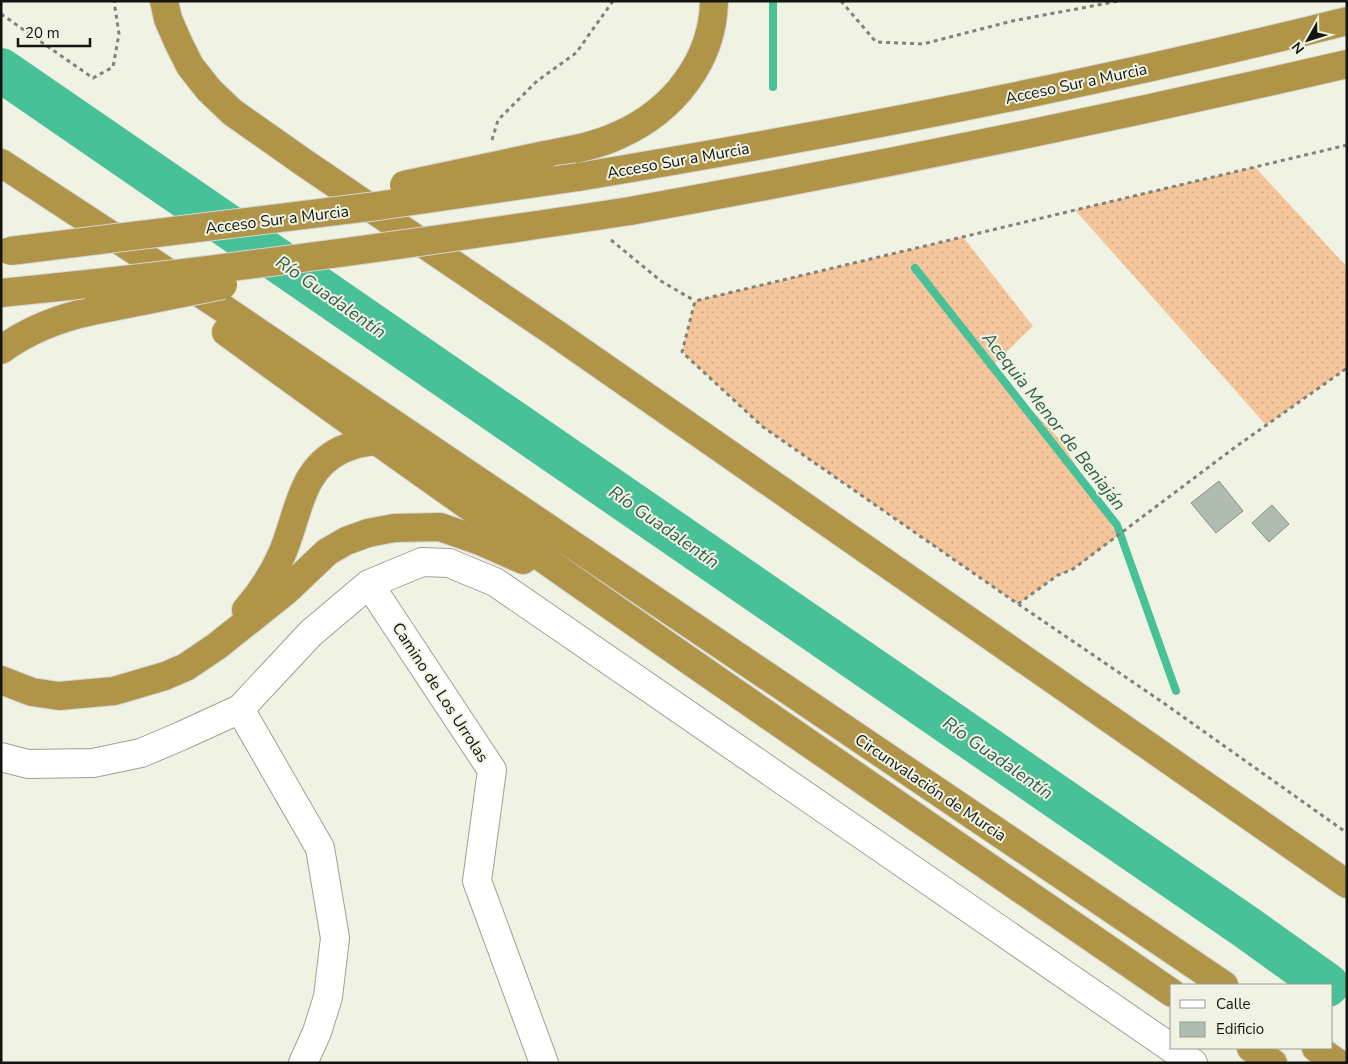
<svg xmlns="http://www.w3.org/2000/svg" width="1348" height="1064" viewBox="0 0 1348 1064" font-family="'Nunito Sans',sans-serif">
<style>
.grass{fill:url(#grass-dots)}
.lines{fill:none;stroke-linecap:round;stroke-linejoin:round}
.stream{stroke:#48c098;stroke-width:8}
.river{stroke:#48c098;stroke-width:44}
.building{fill:#b1bcb0;stroke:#879185}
.minor-casing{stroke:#9ea192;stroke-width:30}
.highway-casing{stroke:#d5d5d4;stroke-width:30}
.path{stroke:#818379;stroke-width:3;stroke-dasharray:4 4;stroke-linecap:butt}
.minor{stroke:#fff;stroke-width:28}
.highway{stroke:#b09447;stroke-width:28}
.highway-bridge-casing{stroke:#d5d5d4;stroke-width:30;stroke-linecap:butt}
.highway-bridge{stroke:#b09447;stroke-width:28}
.labels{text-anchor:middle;stroke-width:4;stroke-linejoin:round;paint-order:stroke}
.street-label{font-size:16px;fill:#141510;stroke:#f0f3e3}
.water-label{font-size:18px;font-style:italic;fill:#2e5e4c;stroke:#f0f3e3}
</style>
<defs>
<pattern id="grass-dots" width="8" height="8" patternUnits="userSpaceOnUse" patternTransform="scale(1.25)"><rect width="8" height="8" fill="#f5c69c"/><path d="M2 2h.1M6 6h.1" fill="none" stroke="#d1a985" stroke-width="1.8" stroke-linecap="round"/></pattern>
</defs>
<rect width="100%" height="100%" fill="#f0f3e3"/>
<path class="grass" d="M1255 167 1347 267V368L1266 425 1075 210Z
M963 237 1033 326 991 367 1061 441 1118 536 1073 569 1058 575 1018 604 763 427 682 352 695 301Z"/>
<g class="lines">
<path class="stream" d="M773 1V87
M915 268 1117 525 1176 691"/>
<path class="river" d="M1 70 1246 927 1327 985"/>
</g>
<path class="building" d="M1219 481 1243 511 1216 533 1191 503Z
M1272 505 1289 524 1269 542 1252 523Z"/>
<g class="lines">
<g class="minor-casing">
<path id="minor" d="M369 584 492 770 477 881 544 1063
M240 709 320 848 335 938 328 997 317 1032 303 1063
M1 757 28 764 93 763 141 753 181 736 240 709 311 633 369 584 422 562 449 563 495 582 562 628 1193 1063"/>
</g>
<g class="highway-casing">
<path id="highway" d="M164 1 168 19 179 44 190 66 209 90 232 112 303 162 555 333 1347 884
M545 155C570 150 596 146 619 135 673 111 713 61 714 1
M1 163 221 307 1224 985
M578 177C836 134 1093 85 1347 21
M630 211C870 168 1109 119 1347 64
M1 293 59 287
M226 332C537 559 855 775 1172 993
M1 350C28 330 59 318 92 311
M246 610C260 594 272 576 281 556 299 517 298 471 341 450 356 443 369 440 385 442
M1 680 32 692 59 696 114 691 165 676 186 667 217 646 286 591 327 552 346 541 368 533 394 528 440 527 480 541 523 560
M1251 1048 1273 1063
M1316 1048 1338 1063"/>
</g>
<path class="path" d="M841 1 876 42 923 44 1012 21 1119 1
M1 14 93 78 113 67 119 34 114 1
M492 140 498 120 537 81 576 53 613 1
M1347 145 695 301 682 352 763 427 1018 604 1165 704 1347 833
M611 240 661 281 695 301
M1018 604 1058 575 1073 569 1234 448 1347 368"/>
<use href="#minor" class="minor"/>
<use href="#highway" class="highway"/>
<g class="highway-bridge-casing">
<path id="highway-bridge" d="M404 185 545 155
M10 251 377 206 578 177
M59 287C250 267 440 240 630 211
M92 311 223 285"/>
</g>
<use href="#highway-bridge" class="highway-bridge"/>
</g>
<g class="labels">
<g class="street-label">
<text transform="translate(1076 83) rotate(-12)" y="6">Acceso Sur a Murcia</text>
<text transform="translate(678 160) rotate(-10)" y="6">Acceso Sur a Murcia</text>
<text transform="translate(277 219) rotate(-7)" y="6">Acceso Sur a Murcia</text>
<text transform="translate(441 692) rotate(57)" y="6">Camino de Los Urrolas</text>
<text transform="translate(931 787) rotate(34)" y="6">Circunvalación de Murcia</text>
</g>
<g class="water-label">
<text transform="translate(331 297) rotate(35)" y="6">Río Guadalentín</text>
<text transform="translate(1054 421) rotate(52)" y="6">Acequia Menor de Beniaján</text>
<text transform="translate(664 527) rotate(35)" y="6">Río Guadalentín</text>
<text transform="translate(998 758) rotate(35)" y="6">Río Guadalentín</text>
</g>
</g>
<rect width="1348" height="1064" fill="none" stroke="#141510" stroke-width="5"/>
<rect x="1170" y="984" width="162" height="65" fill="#f0f3e3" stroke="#989a8f"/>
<rect x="1180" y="1000" width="25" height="8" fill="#ffffff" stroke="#989a8f"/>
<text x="1216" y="1009" font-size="15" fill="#141510">Calle</text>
<rect x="1180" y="1022" width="25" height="15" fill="#b1bcb0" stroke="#989a8f"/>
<text x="1216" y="1034" font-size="15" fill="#141510">Edificio</text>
<g transform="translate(1308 40) rotate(231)" stroke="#f0f3e3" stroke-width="4" paint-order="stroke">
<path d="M0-4L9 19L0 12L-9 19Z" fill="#141510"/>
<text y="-8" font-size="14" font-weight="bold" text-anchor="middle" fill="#141510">N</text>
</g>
<path d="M18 38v8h72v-8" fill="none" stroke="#141510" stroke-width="2.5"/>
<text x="25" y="38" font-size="15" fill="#141510" stroke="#f0f3e3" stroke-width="4" paint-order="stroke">20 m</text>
</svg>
